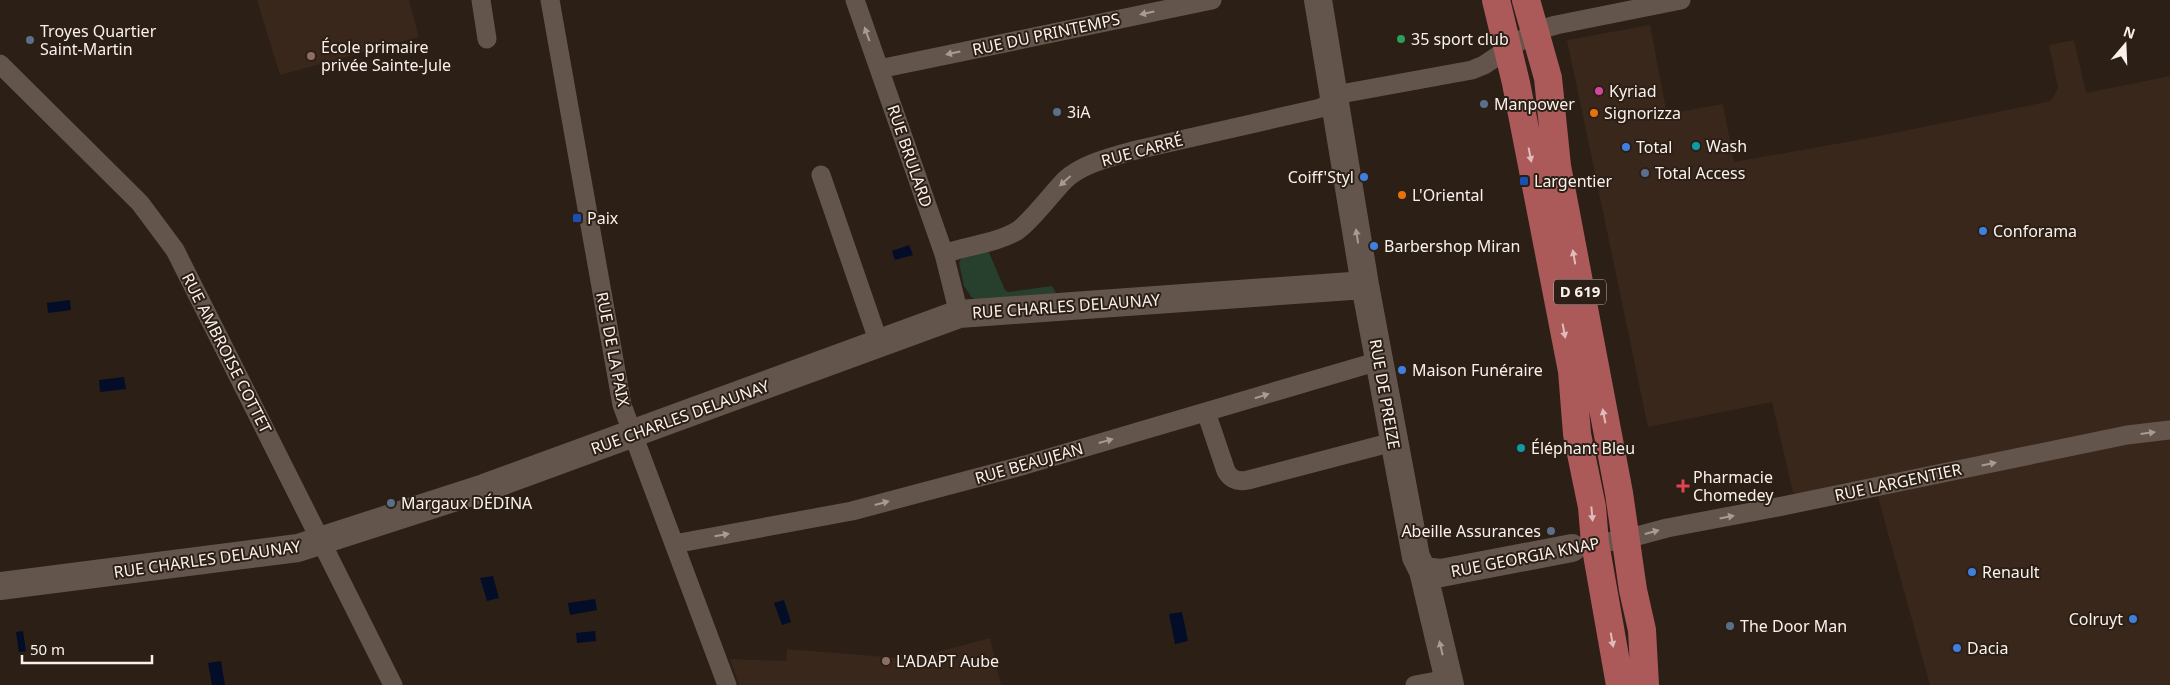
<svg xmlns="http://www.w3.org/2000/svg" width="2170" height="685" viewBox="0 0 2170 685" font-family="'Noto Sans',sans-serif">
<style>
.built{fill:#39271b}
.green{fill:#27402e}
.water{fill:#040d27}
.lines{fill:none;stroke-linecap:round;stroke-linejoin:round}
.street{stroke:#63554b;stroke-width:19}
.secondary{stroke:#63554b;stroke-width:28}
.primary{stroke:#ac595a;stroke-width:28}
.oneway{fill:#a79b93}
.oneway2{fill:#dfbcb9}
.leisure-dot{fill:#2e9e5b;stroke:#2b1f16;stroke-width:2}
.service-dot{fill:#5c6f8a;stroke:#2b1f16;stroke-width:2}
.education-dot{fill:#8d6e63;stroke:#2b1f16;stroke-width:2}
.hotel-dot{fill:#d1479c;stroke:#2b1f16;stroke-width:2}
.food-dot{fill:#e8710a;stroke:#2b1f16;stroke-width:2}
.culture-dot{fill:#0f9aa8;stroke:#2b1f16;stroke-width:2}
.shop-dot{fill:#3f7fe0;stroke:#2b1f16;stroke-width:2}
.transit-dot{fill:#1a4fb4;stroke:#2b1f16;stroke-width:2}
.health-dot{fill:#e0444e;stroke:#2b1f16;stroke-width:2}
.labels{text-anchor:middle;stroke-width:4;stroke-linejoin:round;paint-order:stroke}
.shield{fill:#2b1f16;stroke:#bcb2ac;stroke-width:1}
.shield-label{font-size:15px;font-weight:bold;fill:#faf1ec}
.poi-label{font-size:16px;fill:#faf1ec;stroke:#2b1f16;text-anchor:start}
.street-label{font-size:16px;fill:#faf1ec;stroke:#2b1f16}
</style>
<rect width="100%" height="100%" fill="#2b1f16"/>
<path class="built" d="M257 0H409L419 37 280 75Z
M1650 25 1667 114 1723 104 1734 162 1869 138 2051 101 2058 88 2049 45 2074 40 2086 93 2170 76V685H1930L1878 497 1793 493 1772 402 1648 427 1567 40Z
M990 638 1001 685H739L730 659 786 661 787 649 911 659Z"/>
<path class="green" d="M988 250 1005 290 1008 292 1052 286 1056 293 984 301 972 298 964 286 959 263 961 259Z"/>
<path class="water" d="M909 245 913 255 895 260 892 251Z
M70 300 71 310 48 313 47 303Z
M124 377 126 389 100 392 99 380Z
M493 576 499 598 487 601 480 578Z
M595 599 597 610 570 615 568 603Z
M784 600 791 622 782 625 774 603Z
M1182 612 1188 641 1175 644 1169 614Z
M23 631 26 651 19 652 16 632Z
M595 631 596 641 577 643 576 633Z
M221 661 225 685H212L208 663Z"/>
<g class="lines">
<path class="street" d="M481 0 487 39
M550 0 622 405 727 685
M855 0 944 254 959 314
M0 64 140 203 175 250 393 685
M879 69 1212 0
M821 175 879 343
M944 254C967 245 995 244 1017 231 1031 222 1052 193 1065 180 1082 164 1109 158 1132 151L1321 108 1346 93 1472 70 1484 65 1535 31 1556 25 1681 0
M1206 412 1226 471C1231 480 1238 482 1248 480L1393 442
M674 544 852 511 1025 465 1379 361
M1583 546 1626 539 1667 528 1773 508 2127 435 2170 430
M1415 685 1448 679"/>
<path class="secondary" d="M1318 0 1365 285 1416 557 1423 571 1450 685
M1423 571 1441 573 1572 548
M0 586 298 548 484 488 959 314 1365 285"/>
<path class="primary" d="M1496 0 1516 83 1572 371 1577 434 1592 507 1595 543 1620 685
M1526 0 1548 78 1557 166 1619 493 1633 590 1642 630 1645 685"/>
</g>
<defs><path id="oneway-solid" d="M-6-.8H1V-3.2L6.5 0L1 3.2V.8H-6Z" transform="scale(1.25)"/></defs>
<g class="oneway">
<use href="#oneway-solid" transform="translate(1147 13) rotate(168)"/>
<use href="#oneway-solid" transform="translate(867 34) rotate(-110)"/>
<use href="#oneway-solid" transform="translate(953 53) rotate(168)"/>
<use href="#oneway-solid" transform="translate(1065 181) rotate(138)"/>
<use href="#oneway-solid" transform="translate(1357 236) rotate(-99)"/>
<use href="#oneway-solid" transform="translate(1262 396) rotate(-17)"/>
<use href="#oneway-solid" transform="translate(2148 433) rotate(-7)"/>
<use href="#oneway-solid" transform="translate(1106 441) rotate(-16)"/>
<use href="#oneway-solid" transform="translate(1989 464) rotate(-12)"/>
<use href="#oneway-solid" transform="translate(882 503) rotate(-15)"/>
<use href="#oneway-solid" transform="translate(1727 517) rotate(-11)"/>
<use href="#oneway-solid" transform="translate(1652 532) rotate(-15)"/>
<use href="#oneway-solid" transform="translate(722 535) rotate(-10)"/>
<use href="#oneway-solid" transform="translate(1441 648) rotate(-103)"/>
</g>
<g class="oneway2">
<use href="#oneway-solid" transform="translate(1530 155) rotate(79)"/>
<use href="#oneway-solid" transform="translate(1574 257) rotate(-100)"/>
<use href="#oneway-solid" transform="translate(1564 331) rotate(79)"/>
<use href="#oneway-solid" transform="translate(1604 416) rotate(-101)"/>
<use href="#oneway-solid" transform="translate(1592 514) rotate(85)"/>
<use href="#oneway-solid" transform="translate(1612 640) rotate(80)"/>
</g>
<circle class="leisure-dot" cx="1401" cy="39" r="5"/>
<g class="service-dot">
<circle cx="30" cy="40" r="5"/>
<circle cx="1484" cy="104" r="5"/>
<circle cx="1057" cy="112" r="5"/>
<circle cx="1645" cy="173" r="5"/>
<circle cx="391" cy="503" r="5"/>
<circle cx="1551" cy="531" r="5"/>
<circle cx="1730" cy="626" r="5"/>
</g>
<g class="education-dot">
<circle cx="311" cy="56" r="5"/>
<circle cx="886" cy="661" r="5"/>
</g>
<circle class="hotel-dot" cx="1599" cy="91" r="5"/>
<g class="food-dot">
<circle cx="1594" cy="113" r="5"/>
<circle cx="1402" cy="195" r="5"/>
</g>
<g class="culture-dot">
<circle cx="1696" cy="146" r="5"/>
<circle cx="1521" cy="448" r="5"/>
</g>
<g class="shop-dot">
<circle cx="1626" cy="147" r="5"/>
<circle cx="1364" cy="177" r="5"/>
<circle cx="1983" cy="231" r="5"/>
<circle cx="1374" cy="246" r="5"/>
<circle cx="1402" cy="370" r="5"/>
<circle cx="1972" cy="572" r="5"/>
<circle cx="2133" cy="619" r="5"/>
<circle cx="1957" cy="648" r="5"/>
</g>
<g class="transit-dot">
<rect x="1519" y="176" width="10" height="10" rx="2.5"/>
<rect x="572" y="213" width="10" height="10" rx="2.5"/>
</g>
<path class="health-dot" d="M1680.5 478.5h5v5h5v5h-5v5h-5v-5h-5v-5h5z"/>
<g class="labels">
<rect class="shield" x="1554" y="279.5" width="52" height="25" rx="4"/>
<g class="shield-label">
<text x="1580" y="297">D 619</text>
</g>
<g class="poi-label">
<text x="40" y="37">Troyes Quartier<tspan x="40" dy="18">Saint-Martin</tspan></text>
<text x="1411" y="45">35 sport club</text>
<text x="321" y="53">École primaire<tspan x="321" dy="18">privée Sainte-Jule</tspan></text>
<text x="1609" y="97">Kyriad</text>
<text x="1494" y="110">Manpower</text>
<text x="1067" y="118">3iA</text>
<text x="1604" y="119">Signorizza</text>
<text x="1706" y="152">Wash</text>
<text x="1636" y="153">Total</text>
<text x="1655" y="179">Total Access</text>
<text x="1354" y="183" text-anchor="end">Coiff'Styl</text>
<text x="1534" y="187">Largentier</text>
<text x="1412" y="201">L'Oriental</text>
<text x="587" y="224">Paix</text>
<text x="1993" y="237">Conforama</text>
<text x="1384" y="252">Barbershop Miran</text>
<text x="1412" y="376">Maison Funéraire</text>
<text x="1531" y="454">Éléphant Bleu</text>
<text x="1693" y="483">Pharmacie<tspan x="1693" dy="18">Chomedey</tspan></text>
<text x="401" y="509">Margaux DÉDINA</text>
<text x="1541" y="537" text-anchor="end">Abeille Assurances</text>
<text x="1982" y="578">Renault</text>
<text x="2123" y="625" text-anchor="end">Colruyt</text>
<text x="1740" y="632">The Door Man</text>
<text x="1967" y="654">Dacia</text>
<text x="896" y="667">L'ADAPT Aube</text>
</g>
<g class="street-label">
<text transform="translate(1046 34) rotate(-12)" y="6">RUE DU PRINTEMPS</text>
<text transform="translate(1142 150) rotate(-15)" y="6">RUE CARRÉ</text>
<text transform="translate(910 156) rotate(71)" y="6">RUE BRULARD</text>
<text transform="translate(1066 306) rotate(-4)" y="6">RUE CHARLES DELAUNAY</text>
<text transform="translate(613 349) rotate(79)" y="6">RUE DE LA PAIX</text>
<text transform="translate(227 353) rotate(63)" y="6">RUE AMBROISE COTTET</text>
<text transform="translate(1385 394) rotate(80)" y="6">RUE DE PREIZE</text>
<text transform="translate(680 417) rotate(-20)" y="6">RUE CHARLES DELAUNAY</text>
<text transform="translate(1029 463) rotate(-16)" y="6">RUE BEAUJEAN</text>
<text transform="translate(1898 482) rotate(-12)" y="6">RUE LARGENTIER</text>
<text transform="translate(1525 557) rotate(-11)" y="6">RUE GEORGIA KNAP</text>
<text transform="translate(207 559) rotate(-8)" y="6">RUE CHARLES DELAUNAY</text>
</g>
</g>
<g transform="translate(2125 45) rotate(19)" stroke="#2b1f16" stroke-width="4" paint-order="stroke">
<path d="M0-4L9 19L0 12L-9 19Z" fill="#faf1ec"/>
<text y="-8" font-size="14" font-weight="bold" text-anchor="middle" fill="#faf1ec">N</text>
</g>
<path d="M22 655v8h130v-8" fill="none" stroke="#faf1ec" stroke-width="2.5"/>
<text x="30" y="655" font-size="15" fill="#faf1ec" stroke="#2b1f16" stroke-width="4" paint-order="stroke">50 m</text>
</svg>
